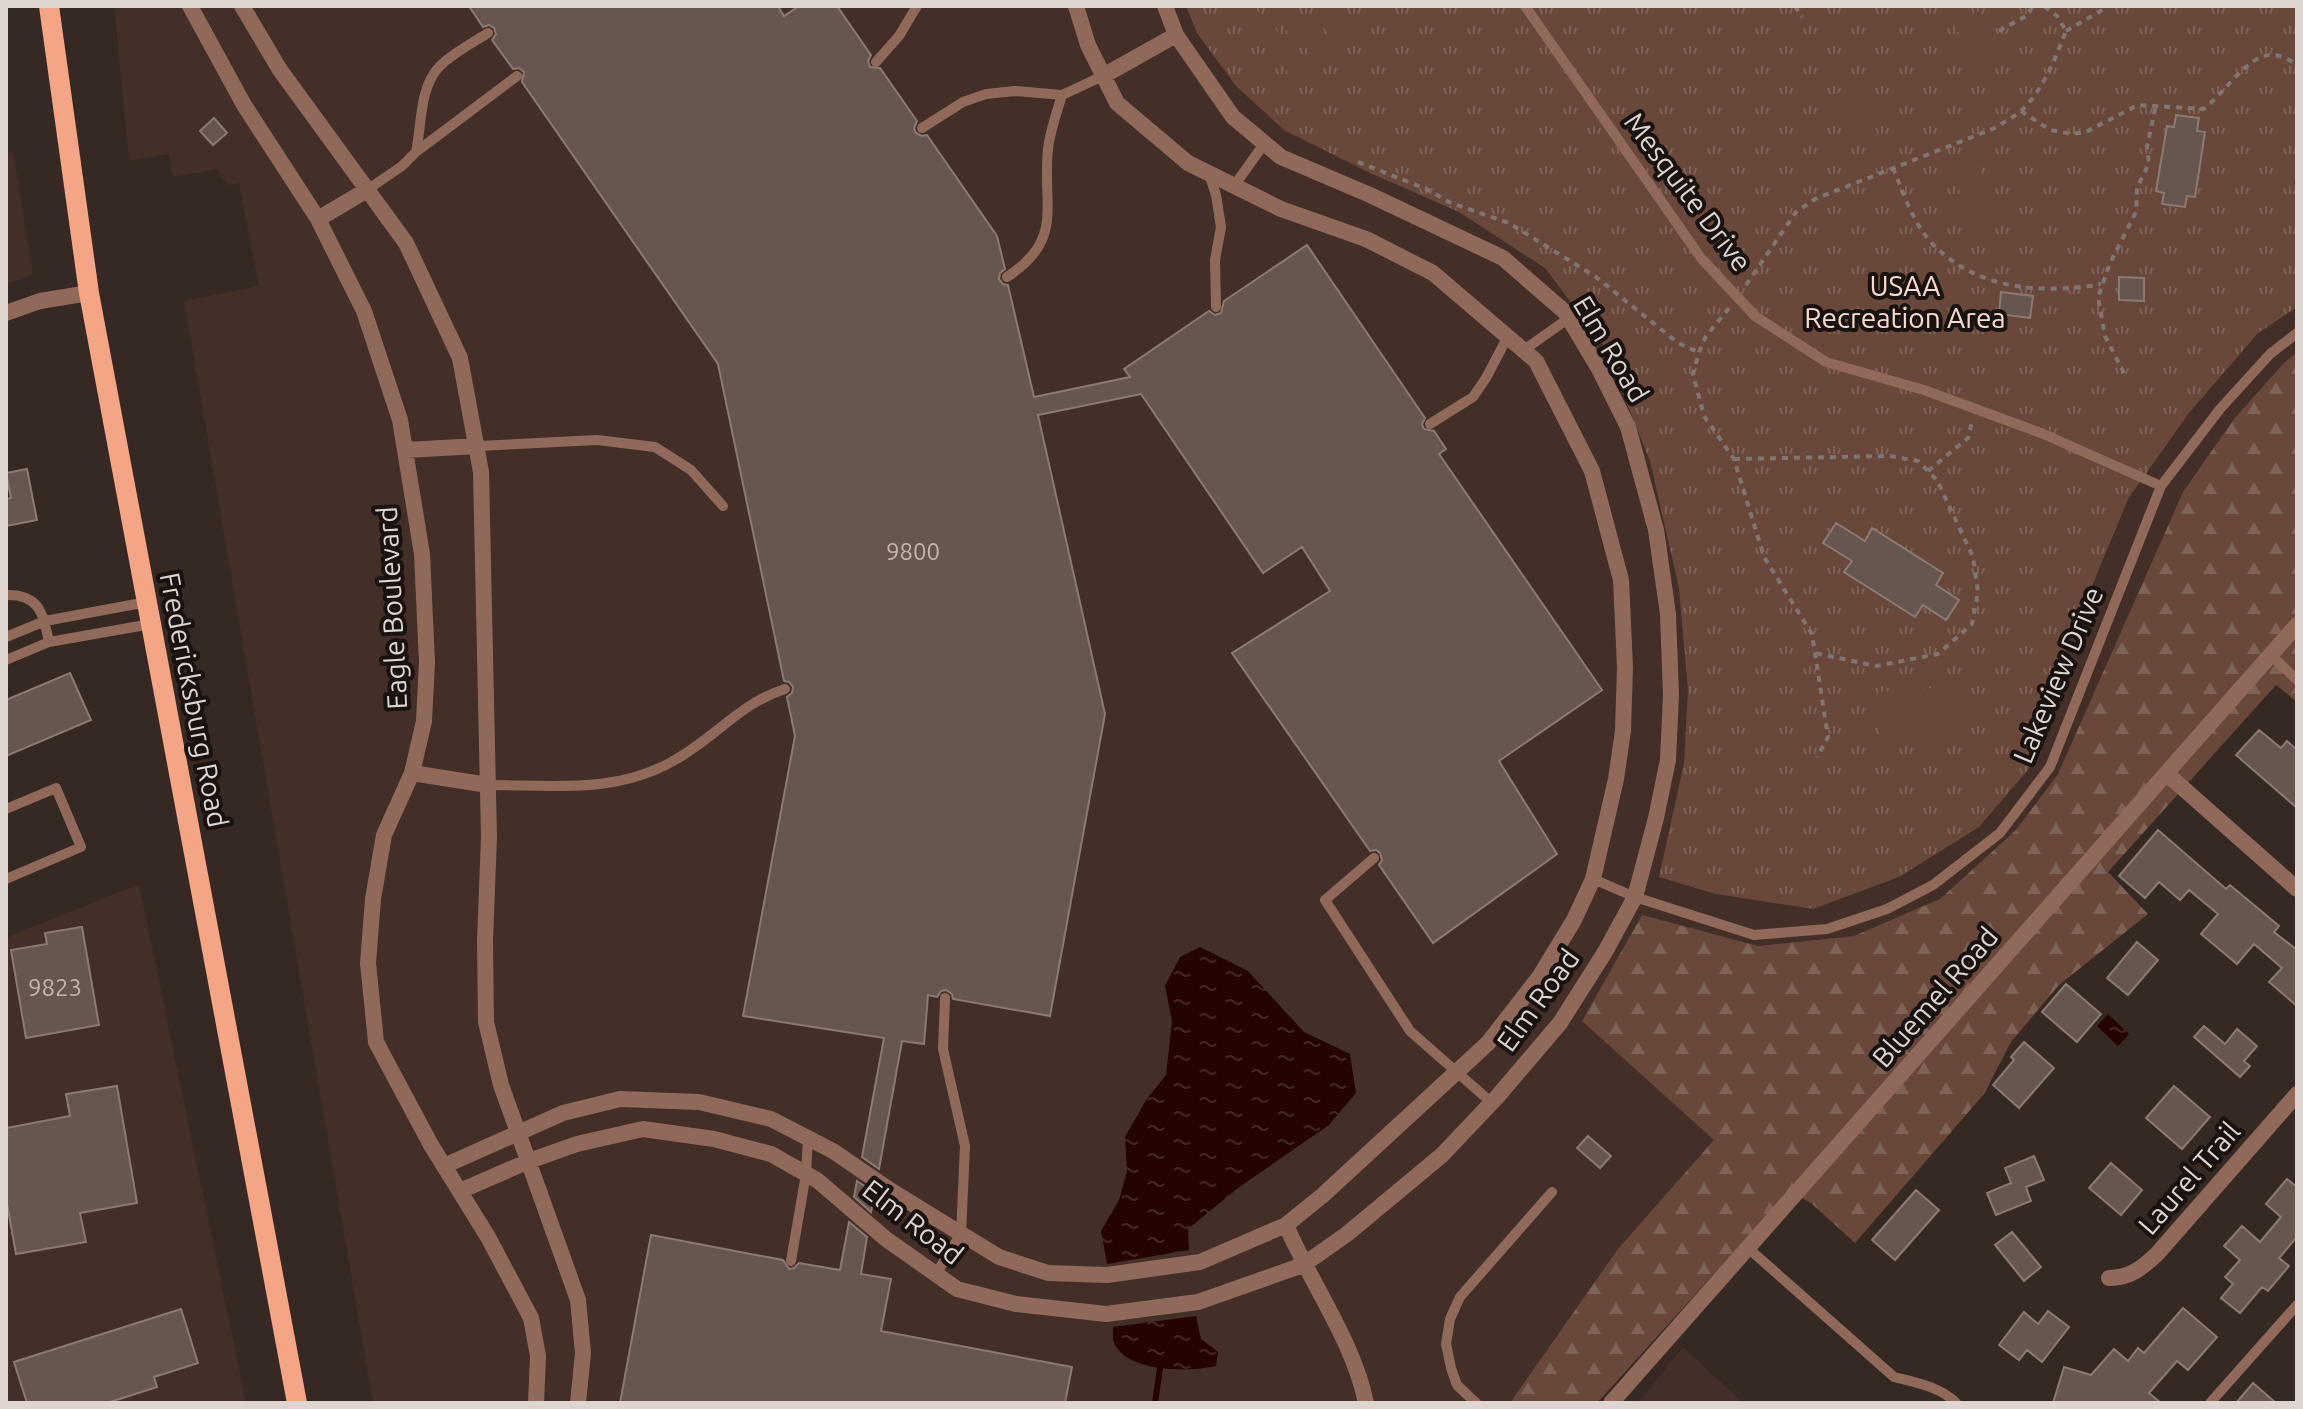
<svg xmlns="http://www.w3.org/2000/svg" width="2303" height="1409" viewBox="0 0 2303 1409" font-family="Ubuntu,sans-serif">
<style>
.built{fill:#432f27}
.grass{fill:url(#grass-tufts)}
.forest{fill:url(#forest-firs)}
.pitch{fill:#69483b}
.water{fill:url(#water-ripples)}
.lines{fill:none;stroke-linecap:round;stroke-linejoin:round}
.stream{stroke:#240300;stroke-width:6}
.building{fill:#675650;stroke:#8b7a73;stroke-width:2}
.path{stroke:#817570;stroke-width:4;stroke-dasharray:6 6;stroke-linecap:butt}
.service{stroke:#90695a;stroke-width:10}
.minor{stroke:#90695a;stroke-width:16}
.tertiary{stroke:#90695a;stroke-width:16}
.primary{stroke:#f4a586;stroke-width:20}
.labels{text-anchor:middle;stroke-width:8;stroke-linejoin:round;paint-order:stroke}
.number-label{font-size:24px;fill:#c0b5b1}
.street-label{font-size:28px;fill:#ded5d1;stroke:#191210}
.park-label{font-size:28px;fill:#f8dacf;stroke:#191210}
</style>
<defs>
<pattern id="grass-tufts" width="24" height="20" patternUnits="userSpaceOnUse" patternTransform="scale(2)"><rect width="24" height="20" fill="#69483b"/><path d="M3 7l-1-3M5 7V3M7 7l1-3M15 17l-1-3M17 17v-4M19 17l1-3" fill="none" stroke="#7e6256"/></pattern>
<pattern id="forest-firs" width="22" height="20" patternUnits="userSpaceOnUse" patternTransform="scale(2)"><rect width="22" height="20" fill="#69483b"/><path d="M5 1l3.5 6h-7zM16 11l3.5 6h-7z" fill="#7e6256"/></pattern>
<pattern id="water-ripples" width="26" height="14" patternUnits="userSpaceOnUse" patternTransform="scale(2)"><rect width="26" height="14" fill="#240300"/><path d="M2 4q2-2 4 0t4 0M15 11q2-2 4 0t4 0" fill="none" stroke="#432724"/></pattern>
</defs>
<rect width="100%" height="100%" fill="#362822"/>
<path class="built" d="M114 6H2297V549L1542 1403H373L184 301 259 286 239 183 229 185 220 177 218 169 173 177 169 154 129 161Z
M13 151 33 274 6 284V154Z
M139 884 246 1403H6V938Z
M1683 1347 1743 1403H1638Z"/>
<path class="grass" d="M1186 6H2297V165L2294 184 2297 185V307L2258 333 2189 413 2128 499 2066 649 2032 765 1979 827 1899 877 1813 909 1716 894 1659 877 1684 763 1688 690 1679 588 1650 461 1604 346 1545 268 1459 212 1368 172 1284 130 1236 86 1197 33Z"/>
<path class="forest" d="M2297 352V702L2276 685 2108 872 2148 914 2059 985 2011 1042 1984 1094 1855 1243 1811 1203 1789 1191 1597 1403H1510L1618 1249 1714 1140 1582 1021 1642 915 1758 946 1854 936 1940 899 2016 830 2058 774 2183 492 2234 419 2283 364Z"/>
<path class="pitch" d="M1249 6H1253L1282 36 1267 49 1237 18Z
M1263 6H1290L1302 18 1288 32Z
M1324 6H1329L1357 35 1343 48 1313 17Z
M1979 11 1998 60 1974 70 1954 21Z
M1307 21 1337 53 1323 66 1293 35Z
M1285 41 1316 73 1302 86 1271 55Z
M1859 85 1878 135 1853 145 1834 95Z
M1977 163 1997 212 1972 222 1952 173Z
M1967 685 1971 739 1882 745 1878 692Z"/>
<path class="water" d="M1200 947 1248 971 1304 1032 1350 1054 1356 1093 1329 1125 1238 1188 1188 1229 1189 1250 1107 1264 1101 1231 1119 1200 1127 1171 1125 1137 1146 1100 1166 1075 1172 1021 1165 986 1180 957Z
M2108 1014 2129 1034 2118 1046 2097 1026Z
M1196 1316 1201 1339 1218 1352 1216 1366C1189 1372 1131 1373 1115 1345 1112 1340 1113 1333 1113 1327Z"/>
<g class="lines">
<path class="stream" d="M1155 1403 1161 1361"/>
</g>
<path class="building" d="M469 6H778L784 16 799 6H837L871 55 868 61 870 67 880 68 917 121 914 128 916 133 922 136 927 135 997 236 1005 269 1000 273 999 279 1003 284 1008 285 1034 397 1130 377 1124 369 1209 311 1215 315 1221 313 1224 301 1307 245 1425 418 1422 424 1424 429 1434 431 1446 449 1439 454 1602 690 1499 761 1557 854 1433 943 1379 865 1382 860 1380 853 1376 850 1370 851 1232 653 1330 591 1302 547 1263 573 1141 394 1038 415 1105 714 1050 1016 953 999 952 994 946 990 941 991 937 997 928 995 924 1044 902 1041 879 1169 862 1157 884 1038 743 1016 795 736 787 697 792 693 793 687 789 682 784 681 718 364 522 82 524 72 519 68 513 69 492 40 496 34 494 28 489 25 483 27Z
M2176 115 2199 118 2197 131 2205 132 2195 197 2187 196 2185 207 2162 204 2164 193 2156 191 2167 126 2174 127Z
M214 118 227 133 213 145 200 131Z
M2119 277 2144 278V301L2119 300Z
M2001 292 2033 296 2030 318 1999 314Z
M27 469 37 520 6 526V499L11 498 6 473Z
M1836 523 1865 541 1872 528 1943 573 1936 585 1959 600 1946 620 1923 605 1915 617 1844 572 1852 561 1823 543Z
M70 673 91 720 6 756V700Z
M2259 730 2281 748 2287 741 2297 750V808L2236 755Z
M2158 830 2226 889 2230 885 2279 926 2274 932 2297 950V1006L2269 982 2282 968 2254 944 2237 964 2201 934 2218 914 2189 890 2180 900 2159 882 2145 898 2119 876Z
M82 927 99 1025 26 1038 11 950 47 944 45 933Z
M2137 942 2158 960 2128 995 2107 978Z
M2066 984 2101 1014 2077 1042 2042 1012Z
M2204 1026 2225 1044 2237 1029 2257 1046 2244 1061 2250 1066 2240 1077 2194 1037Z
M2024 1042 2054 1068 2019 1108 1993 1085 2014 1060 2011 1057Z
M117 1086 137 1203 80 1213 86 1242 16 1254 6 1198V1128L70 1116 66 1094Z
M2174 1086 2210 1117 2182 1149 2146 1118Z
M1588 1136 1611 1156 1600 1168 1577 1148Z
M2034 1156 2044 1180 2026 1187 2031 1201 1996 1215 1987 1193 2011 1183 2005 1168Z
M2111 1163 2142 1190 2121 1215 2089 1188Z
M2287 1179 2297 1187V1237L2279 1258 2289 1266 2268 1291 2262 1287 2240 1313 2221 1298 2233 1284 2225 1277 2240 1260 2224 1246 2242 1226 2260 1242 2281 1217 2266 1204Z
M857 1181 875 1193 871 1212 854 1197Z
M1916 1190 1939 1210 1895 1260 1872 1240Z
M849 1222 867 1237 861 1274 891 1279 881 1331 1072 1367 1065 1403H620L651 1235 783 1260 789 1269 794 1268 799 1263 840 1270Z
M2012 1232 2041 1267 2024 1281 1995 1245Z
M2183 1308 2217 1337 2188 1370 2177 1361 2149 1393 2161 1403H2053L2064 1367 2091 1375 2114 1349 2128 1361 2138 1348 2144 1353Z
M181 1309 198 1363 154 1377 157 1387 107 1403H27L14 1362Z
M2048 1311 2069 1327 2042 1362 2027 1350 2019 1360 1999 1345 2024 1312 2038 1324Z
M2253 1383 2276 1403H2236Z"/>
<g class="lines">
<path class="path" d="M1795 6 1802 17
M1999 31 2026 16 2033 6
M2066 31 2109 6
M2021 111 2050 130 2072 134 2086 132 2138 105 2203 109C2223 96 2248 53 2273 55 2281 55 2290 61 2297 64
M1358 162 1426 189 1451 203 1509 223 1596 277 1678 343 1698 352
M1893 168C1903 192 1912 220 1929 240 1972 289 2040 295 2101 284
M1746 285 1796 212 1815 199 1995 128C2004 122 2014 117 2022 110 2043 90 2056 57 2066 31L2057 16 2044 6
M1729 308 1706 336 1699 352 1693 374 1704 416 1734 459 1764 557 1812 634 1828 737 1817 757
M2124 373 2105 336 2098 297 2110 263 2136 212 2137 188 2149 163 2147 147 2156 105
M1734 459 1890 456 1918 461 1937 480 1973 557 1978 592 1972 624 1938 654 1876 666 1815 653
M1928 471 1968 438 1972 421"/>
<path class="service" d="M1525 6 1701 258 1755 316 1826 362 1924 390 2041 433 2161 486
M876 62 899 36 917 6
M922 128 963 102 986 94 1015 91 1062 95 1103 76
M416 152C422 124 419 87 440 66 453 53 472 43 488 33
M1209 174 1216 195 1221 227 1215 260 1216 307
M1234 186 1264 144
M367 190 402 166 416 152 517 76
M1007 277C1065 239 1042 206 1048 149 1050 131 1057 112 1062 95
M1524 350 1569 318
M1430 424 1473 397 1486 378 1508 336
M478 446 597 440 655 447 691 470 723 506
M6 595C40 594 43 614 49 642
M6 637 45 621 147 602
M2271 655 2297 680
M6 660 49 642 151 624
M488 785C552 785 616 794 673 761 714 739 740 703 785 689
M6 809 56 788 81 847 6 879
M1374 858 1325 900 1410 1031 1492 1103
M1593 879 1635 897 1754 935 1827 929 1887 909 1933 885 2000 833 2050 767 2161 486 2220 409 2270 354 2297 333
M1748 1248 1894 1377C1914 1382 1941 1387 1956 1403
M791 1261 806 1174 808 1138
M936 1274 961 1234 965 1146 943 1049 945 998
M1476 1403 1457 1385 1451 1368 1446 1344 1450 1319 1460 1297 1552 1192
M2210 1403 2297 1305"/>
<path class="minor" d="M190 6 244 105 318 219 364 311 400 420 422 554 427 662 424 721 412 773 384 835 373 899 368 963 376 1042 431 1145 488 1237 531 1318 538 1356 536 1403
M242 6 280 70 406 243 460 358 481 472 489 837 485 940 486 1022 501 1085 578 1300 583 1353 578 1403
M1103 76 1176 35
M318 219 367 190
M405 450 478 446
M412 773 488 785
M2167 774 2297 889
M444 1166 563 1113 620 1099 699 1102 771 1119 833 1151 890 1190 999 1257 1048 1273 1107 1275 1200 1262 1286 1225 1323 1195 1488 1043 1540 976 1574 920 1593 879 1616 779 1623 731 1625 667 1621 580 1592 471 1536 361 1433 273 1366 239 1281 209 1188 163 1117 103 1088 45 1076 6
M460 1191 529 1161 577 1144 643 1129 714 1139 771 1154 817 1180 886 1239 957 1289 1016 1304 1106 1314 1198 1302 1303 1265 1347 1234 1442 1155 1497 1097 1560 1023 1605 952 1635 897 1656 818 1668 760 1671 695 1668 614 1656 530 1628 427 1599 369 1565 312 1503 258 1370 195 1281 157 1233 117 1176 35 1165 6
M1286 1225C1311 1284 1353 1340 1366 1403
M2109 1278C2130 1278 2142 1268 2157 1254L2297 1094
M1611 1403 2297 625"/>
<path class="tertiary" d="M6 313 40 301 89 293"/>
<path class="primary" d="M49 6 89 293 297 1403"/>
</g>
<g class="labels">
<g class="number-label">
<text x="913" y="560">9800</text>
<text x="55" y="996">9823</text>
</g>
<g class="street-label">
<text transform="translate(1688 192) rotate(53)" y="10">Mesquite Drive</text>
<text transform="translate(1611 349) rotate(59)" y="10">Elm Road</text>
<text transform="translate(392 608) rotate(-93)" y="10">Eagle Boulevard</text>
<text transform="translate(2058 675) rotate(-67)" y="10">Lakeview Drive</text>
<text transform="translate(194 700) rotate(79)" y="10">Fredericksburg Road</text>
<text transform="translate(1935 997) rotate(-49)" y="10">Bluemel Road</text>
<text transform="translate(1538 1000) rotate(-54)" y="10">Elm Road</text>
<text transform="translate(2189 1178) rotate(-49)" y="10">Laurel Trail</text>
<text transform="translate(913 1222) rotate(38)" y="10">Elm Road</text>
</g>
<g class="park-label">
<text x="1905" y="296">USAA<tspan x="1905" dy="32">Recreation Area</tspan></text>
</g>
</g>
<rect width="2303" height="1409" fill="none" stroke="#ded5d1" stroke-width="16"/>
</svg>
